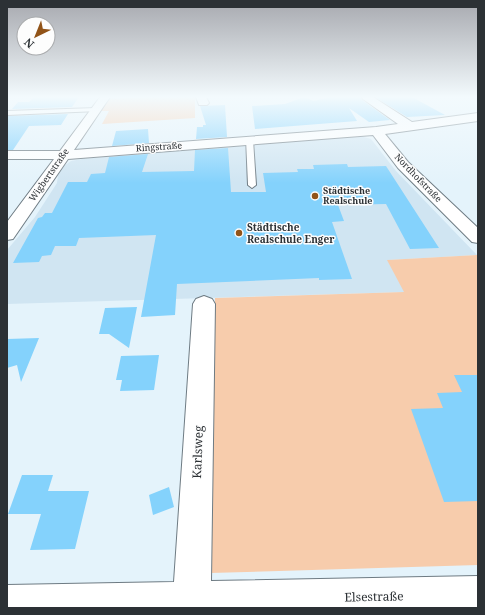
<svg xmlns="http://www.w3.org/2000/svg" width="485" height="615" viewBox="0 0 485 615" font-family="'Noto Serif',serif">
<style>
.built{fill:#d0e5f2}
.green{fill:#f7ccac}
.building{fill:#84d2fc}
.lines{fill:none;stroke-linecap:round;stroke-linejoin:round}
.service-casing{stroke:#6e7b83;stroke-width:2}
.minor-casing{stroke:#6e7b83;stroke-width:2}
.service{fill:#fff;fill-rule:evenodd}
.minor{fill:#fff;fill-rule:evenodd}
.poi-dot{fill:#915318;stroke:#fdfdfd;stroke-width:1.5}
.labels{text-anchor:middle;stroke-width:3;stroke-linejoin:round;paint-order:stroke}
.far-street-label{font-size:9px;fill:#2c3135;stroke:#fdfdfd}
.far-poi-label{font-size:9px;font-weight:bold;fill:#2c3135;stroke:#fdfdfd;text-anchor:start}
.poi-label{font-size:10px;font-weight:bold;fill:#2c3135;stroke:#fdfdfd;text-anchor:start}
.near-street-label{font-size:12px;fill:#2c3135;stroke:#fdfdfd}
</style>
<rect width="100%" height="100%" fill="#e4f3fb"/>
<path class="built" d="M360 136 371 139 396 171 477 255 388 260 405 292 7 304V250L35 217 57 183 58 175 64 166 71 161 82 159Z"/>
<path class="green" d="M149 97H195V118L102 124 109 111H101L108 99Z
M477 255 478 565 210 573 215 298 404 292 387 260Z"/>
<path class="building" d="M34 97H79L72 107 12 109 18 102H29Z
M304 97 314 101 330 97H361L362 100 390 120 369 122 349 108 357 121 255 129 252 106 285 104Z
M375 97H412L445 115 407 117Z
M225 105 227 137 196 139 197 127H203V125H206L200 106Z
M68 114 61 125 29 126 13 150H7V116Z
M148 129 149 143 112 146 116 131Z
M228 148 231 192H266L263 173 298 172 297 169H314L313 165 347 164 348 167 386 166 439 248 410 249 386 204 338 205 344 221 332 222 352 279 319 280V278L177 284 175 315 141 317 156 235 79 238 76 246H55L51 255 42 256 39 262 13 263 38 218 42 217 45 213H52L68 182H87L91 174 105 173 109 157 148 154 142 172 194 171 195 150Z
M137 307 129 348 109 334H99L105 308Z
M39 338 21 382 17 365 7 368V339Z
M159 355 154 390 120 391 122 380H116L121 356Z
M454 375H478V501L444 502 411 409 443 408 437 393 462 392Z
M22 475H53L48 491H89L75 549 30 550 41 514H8Z
M169 487 174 507 153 515 149 495Z"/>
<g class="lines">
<g class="service-casing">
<path id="service" d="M96 108 99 110 98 111 7 115V111Z
M246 138H249L253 140 256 185 252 188 248 185Z"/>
</g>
<g class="minor-casing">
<path id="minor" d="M100 97H110L74 150 376 127 398 124 363 99 362 97H373L412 122 478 113V121L385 134 408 162 478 228V243L472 242 398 168 373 135 68 159 13 239 7 240V222L54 159H7V151H60Z
M196 97H206L209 103 207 105H199Z
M204 296 212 299 215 304 211 581 478 576V608H7V585L174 582 193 304 196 299Z"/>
</g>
<use href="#service" class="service"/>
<use href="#minor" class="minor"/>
</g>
<linearGradient id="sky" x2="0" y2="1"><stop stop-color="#a7a9af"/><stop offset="0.53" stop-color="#f3fafd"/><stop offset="1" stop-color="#f3fafd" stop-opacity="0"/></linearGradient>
<rect width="485" height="183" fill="url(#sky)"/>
<g class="poi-dot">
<circle cx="315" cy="196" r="4"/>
<circle cx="239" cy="233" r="4"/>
</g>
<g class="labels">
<g class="far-street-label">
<text transform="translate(159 147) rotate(-4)" y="3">Ringstraße</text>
<text transform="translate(49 175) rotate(-55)" y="3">Wigbertstraße</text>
<text transform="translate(418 178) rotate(46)" y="3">Nordhofstraße</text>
</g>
<g class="far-poi-label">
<text x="323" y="194">Städtische<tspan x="323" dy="10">Realschule</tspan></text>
</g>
<g class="poi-label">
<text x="247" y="231">Städtische<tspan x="247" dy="12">Realschule Enger</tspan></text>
</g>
<g class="near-street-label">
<text transform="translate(198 452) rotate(-88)" y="4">Karlsweg</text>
<text transform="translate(374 597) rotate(-1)" y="4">Elsestraße</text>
</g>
</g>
<rect width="485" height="615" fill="none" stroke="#2c3135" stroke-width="16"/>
<g transform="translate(36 36) rotate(223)"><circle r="19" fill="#fdfdfd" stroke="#a9abad"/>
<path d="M0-3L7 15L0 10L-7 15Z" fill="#915318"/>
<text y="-6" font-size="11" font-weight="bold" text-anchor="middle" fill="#2c3135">N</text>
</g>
</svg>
